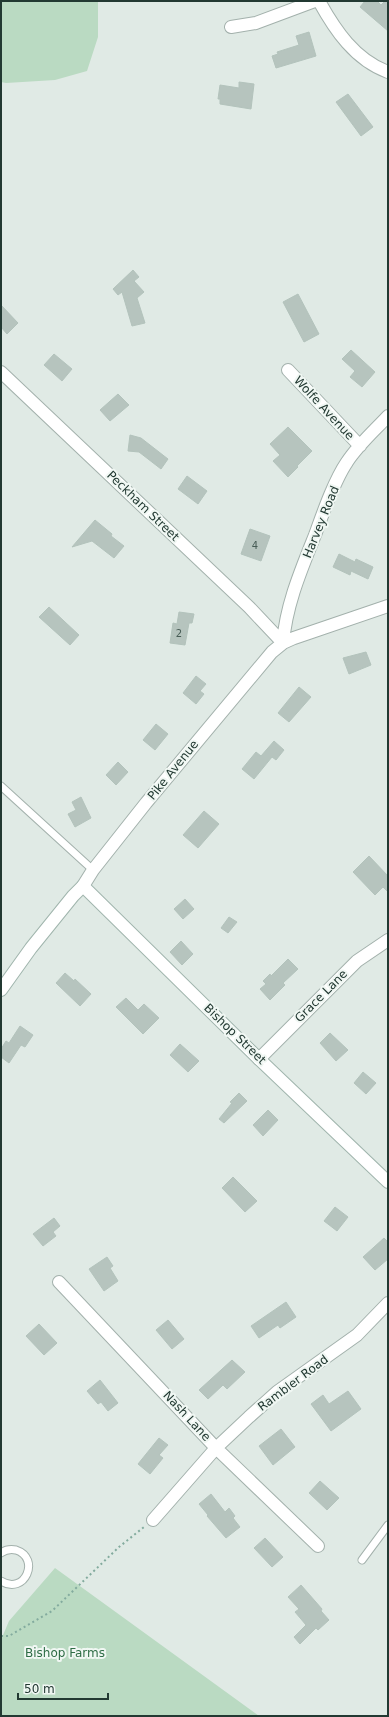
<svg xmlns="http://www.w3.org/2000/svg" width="389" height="1717" viewBox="0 0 389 1717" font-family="'DejaVu Sans',sans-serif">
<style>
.green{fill:#badac2}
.building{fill:#b6c4be;stroke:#b3c3bc}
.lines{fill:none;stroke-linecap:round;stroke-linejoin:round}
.lane-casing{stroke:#a3b1ac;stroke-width:9}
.street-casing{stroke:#a3b1ac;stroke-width:14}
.secondary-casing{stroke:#a0b5ad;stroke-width:14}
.path{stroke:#83ab9e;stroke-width:2;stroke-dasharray:2 3;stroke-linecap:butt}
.lane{stroke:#fff;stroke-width:7}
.street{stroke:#fff;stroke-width:12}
.secondary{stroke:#fff;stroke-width:12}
.labels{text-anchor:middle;stroke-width:4;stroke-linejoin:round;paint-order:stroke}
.number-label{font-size:10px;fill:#475c55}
.street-label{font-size:12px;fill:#223932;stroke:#f0f7f3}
.park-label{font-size:12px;fill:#2f6d46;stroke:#f0f7f3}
</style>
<rect width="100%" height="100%" fill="#e0eae5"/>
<path class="green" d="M1 1H98V37L87 71 55 80 6 83 1 82Z
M55 1568 259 1716H1V1640L9 1621Z"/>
<path class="building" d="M365 1H377L381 5 385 1H388V31L360 7Z
M309 32 316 56 276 68 272 56 278 54 277 52 299 45 296 36Z
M239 82 254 84 251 109 220 104V99H218L220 85 239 88Z
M348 94 373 127 361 136 336 102Z
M133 270 139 277 134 281 144 292 137 298 145 323 132 326 122 292 118 295 113 289Z
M298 294 319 334 304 342 283 302Z
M1 305 18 323 7 334 1 327Z
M351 350 375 372 362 387 350 377 355 371 342 359Z
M54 354 72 369 62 381 44 365Z
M118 394 129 405 110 421 100 410Z
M288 427 312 451 297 466 298 467 288 477 273 461 280 455 270 444Z
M130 435 141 438 168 459 161 469 139 452 128 451Z
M187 476 207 491 198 504 178 489Z
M95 520 112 534 111 536 124 546 114 558 92 541 72 547Z
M250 529 270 536 261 561 241 554Z
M339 554 355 562 356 559 373 567 368 579 351 571 350 575 333 567Z
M49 607 79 635 70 645 39 617Z
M179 612 194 614 192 623H189L185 645 170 643 173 623 177 624Z
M366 652 371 665 349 674 343 658Z
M196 676 206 684 200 691 204 694 196 704 183 693Z
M299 687 311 697 289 722 278 713Z
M156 724 168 734 155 750 143 740Z
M274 741 284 750 276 760 272 757 254 779 242 769 256 752 261 756Z
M118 762 128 772 116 785 106 775Z
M81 797 91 818 75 827 68 814 76 810 72 802Z
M204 811 219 824 198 848 183 835Z
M369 856 388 876V892L383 887 375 895 353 872Z
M185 899 194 909 183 919 174 909Z
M229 917 237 922 228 933 221 928Z
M181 941 193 954 182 965 170 952Z
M288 959 298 969 283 983 285 985 270 1000 260 989 266 984 263 981 270 974 271 976Z
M65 973 74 981 75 979 91 994 80 1006 56 983Z
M126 998 138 1010 144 1004 159 1018 143 1034 116 1007Z
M20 1026 33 1035 25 1047 21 1045 9 1063 1 1057V1049L6 1041 9 1043Z
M330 1033 348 1050 336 1061 320 1043Z
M180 1044 199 1061 188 1072 170 1055Z
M363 1072 376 1083 366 1094 354 1083Z
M239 1093 247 1101 224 1123 219 1119 232 1103 230 1102Z
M268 1110 278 1120 263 1136 253 1125Z
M233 1177 257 1201 245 1212 222 1188Z
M335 1207 348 1217 337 1231 324 1221Z
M54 1218 60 1226 53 1232 56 1236 43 1246 33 1234Z
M384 1238 388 1242V1259L375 1270 363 1257Z
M107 1257 113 1266 110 1268 118 1281 104 1291 89 1269Z
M286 1302 296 1317 280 1328 278 1325 259 1338 251 1326Z
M168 1320 184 1339 172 1349 156 1330Z
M39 1324 57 1343 44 1355 26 1336Z
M232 1360 245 1372 227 1389 223 1385 208 1399 199 1390Z
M100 1380 118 1403 108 1411 101 1402 98 1404 87 1391Z
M348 1391 361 1409 331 1431 311 1404 323 1395 329 1404Z
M281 1429 295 1447 273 1465 259 1446Z
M159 1438 168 1445 159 1455 163 1458 150 1474 138 1464Z
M320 1481 339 1498 327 1510 309 1493Z
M211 1494 225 1512 229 1508 235 1516 233 1518 240 1527 226 1538 207 1516 208 1515 199 1504Z
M265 1538 283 1557 272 1567 254 1548Z
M301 1585 322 1609 321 1611 329 1620 318 1630 316 1628 300 1644 294 1637 306 1625 295 1612 299 1609 288 1597Z"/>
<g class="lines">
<g class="lane-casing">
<path id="lane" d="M1 786 93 870
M1 1553C5 1550 11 1549 16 1550 41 1558 25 1596 1 1581
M362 1560 388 1525"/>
</g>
<g class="street-casing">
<path id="street" d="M319 1C335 30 355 60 388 72
M231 27 256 23 315 1
M288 370 360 446
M1 372 249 607 283 643
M283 643C286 605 301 570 315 535 323 513 334 481 347 462 358 445 374 431 388 416
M83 886 93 870 146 803 272 652 283 643 294 638 388 606
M259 1059 357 961 388 940
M59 1282 216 1448 318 1546
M153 1520 216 1448 249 1417 277 1392 357 1335 388 1303"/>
</g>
<g class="secondary-casing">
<path id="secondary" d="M1 990 31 948 73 896 83 886 259 1059 388 1182"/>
</g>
<path class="path" d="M1 1636H9L52 1611 119 1547 144 1527"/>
<use href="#lane" class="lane"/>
<use href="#street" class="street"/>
<use href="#secondary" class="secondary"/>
</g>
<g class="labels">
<g class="number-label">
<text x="255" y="549">4</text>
<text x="179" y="637">2</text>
</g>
<g class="street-label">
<text transform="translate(324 408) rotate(47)" y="4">Wolfe Avenue</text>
<text transform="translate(143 506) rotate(44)" y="4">Peckham Street</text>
<text transform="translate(321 522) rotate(-68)" y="4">Harvey Road</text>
<text transform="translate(173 770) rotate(-51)" y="4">Pike Avenue</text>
<text transform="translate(321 996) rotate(-45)" y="4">Grace Lane</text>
<text transform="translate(235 1034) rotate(44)" y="4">Bishop Street</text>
<text transform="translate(293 1383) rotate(-37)" y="4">Rambler Road</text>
<text transform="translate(187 1416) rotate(47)" y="4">Nash Lane</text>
</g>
<g class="park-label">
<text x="65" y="1657">Bishop Farms</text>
</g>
</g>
<rect width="389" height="1717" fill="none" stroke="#223932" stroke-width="4"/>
<path d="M18 1693v6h90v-6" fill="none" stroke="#223932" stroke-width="2"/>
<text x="24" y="1693" font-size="12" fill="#223932" stroke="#f0f7f3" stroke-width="3" paint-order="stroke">50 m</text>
</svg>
